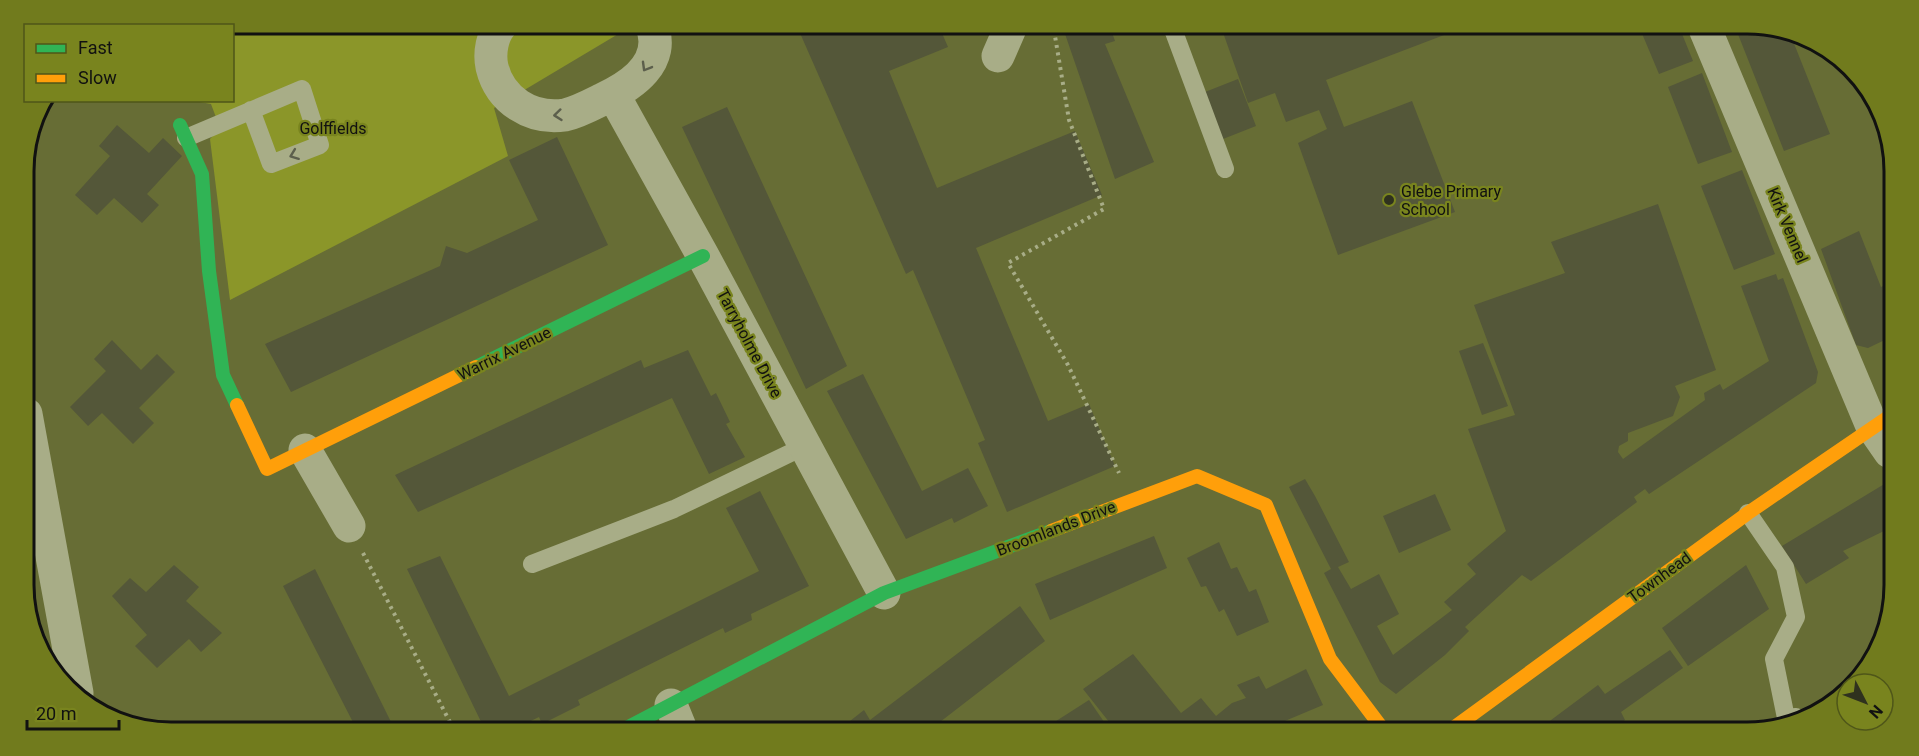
<svg xmlns="http://www.w3.org/2000/svg" width="1919" height="756" viewBox="0 0 1919 756" font-family="Roboto,sans-serif">
<style>
.green{fill:#8b9629}
.building{fill:#545739}
.lines{fill:none;stroke-linecap:round;stroke-linejoin:round}
.path{stroke:#a8ad87;stroke-width:4;stroke-dasharray:3 4.5;stroke-linecap:butt}
.lane{stroke:#a8ad87;stroke-width:18}
.street{stroke:#a8ad87;stroke-width:33}
.fast{stroke:#30b455;stroke-width:14}
.slow{stroke:#ff9f0a;stroke-width:14}
.oneway{stroke:#5c5f4c}
.poi-dot{fill:#2f311e;stroke:#79841e;stroke-width:2}
.labels{text-anchor:middle;stroke-width:4.5;stroke-linejoin:round;paint-order:stroke}
.park-label{font-size:16px;fill:#111;stroke:#79841e}
.poi-label{font-size:16px;fill:#111;stroke:#79841e;text-anchor:start}
.street-label{font-size:16px;fill:#111;stroke:#79841e}
.rim{fill:none;stroke:#111;stroke-width:3}
</style>
<rect width="100%" height="100%" fill="#676d35"/>
<path class="green" d="M182 24H635L494 108 508 156 230 300 210 139 220 128 211 104 194 101 232 100V26Z"/>
<path class="building" d="M796 24H938L948 47 889 71 937 188 1075 131 1102 195 976 248 1048 421 1089 404 1115 466 1007 512 978 443 985 440 913 270 906 274Z
M1076 24H1109L1115 41 1105 44 1154 162 1115 179 1064 31 1078 29Z
M1220 24H1449L1452 32 1326 80 1344 127 1412 101 1455 212 1338 255 1298 143 1327 129 1319 110 1286 122 1275 93 1248 103Z
M1638 24H1678L1693 61 1659 74Z
M1734 24 1789 31 1830 134 1784 151Z
M1702 73 1732 152 1698 164 1668 87Z
M1238 79 1256 126 1223 139 1205 92Z
M727 107 847 366 806 389 682 127Z
M117 125 149 153 163 138 182 156 147 194 159 205 142 223 114 198 97 215 75 195 110 156 99 146Z
M557 137 608 245 291 392 265 344 440 266 446 246 467 253 538 220 509 160Z
M1742 170 1775 254 1734 270 1701 186Z
M1658 204 1716 370 1675 386 1680 397 1673 416 1628 433V441L1619 446 1618 452 1623 459 1705 400 1704 393 1720 384 1723 390 1769 361 1741 286 1776 274 1778 280 1783 278 1818 372 1816 383 1649 494 1645 489 1634 497 1637 502 1531 581 1522 575 1465 627 1469 631 1445 655 1396 694 1380 682 1324 573 1331 569 1289 487 1305 479 1315 496 1349 562 1338 567 1351 589 1379 574 1399 614 1377 626 1393 655 1452 610 1444 602 1476 574 1467 564 1506 531 1468 429 1515 415 1474 305 1565 273 1551 242Z
M1859 231 1881 287 1892 282 1891 337 1868 348 1856 345 1821 249Z
M112 340 141 370 157 354 175 372 139 408 154 423 133 444 102 413 88 426 70 407 106 371 94 359Z
M1483 343 1508 406 1482 415 1459 351Z
M688 350 711 396 716 393 730 422 726 424 745 457 709 474 672 398 418 512 395 475 641 360 644 368Z
M863 374 922 491 968 468 988 506 954 523 952 518 906 539 827 391Z
M1886 483 1889 488 1888 537 1884 531 1843 551 1849 558 1806 584 1782 546Z
M760 491 809 586 751 614 752 620 725 633 723 628 578 700 580 705 542 724 539 717 508 732H486L407 569 440 556 509 696 759 571 726 508Z
M1435 494 1451 530 1399 553 1383 516Z
M1154 536 1167 568 1050 620 1035 584Z
M1219 542 1231 569 1237 567 1249 592 1256 589 1269 622 1237 636 1224 609 1219 612 1206 586 1201 587 1187 558Z
M174 565 199 587 186 601 222 633 201 652 189 639 157 668 135 646 147 635 112 596 130 578 146 592Z
M1746 565 1769 609 1688 666 1662 628Z
M315 569 396 732H358L283 586Z
M1020 606 1045 641 927 732H836L864 710 870 720Z
M1670 650 1683 668 1621 712 1625 720 1609 732H1535L1598 685 1605 694Z
M1133 654 1181 713 1201 698 1216 716 1232 703 1246 698 1237 685 1259 676 1266 689 1306 669 1323 705 1259 732H1117L1083 689Z
M1089 700 1111 732H1039Z"/>
<g class="lines">
<path class="path" d="M224 24V26
M1049 24 1055 36 1069 120 1104 209 1008 263 1068 365 1119 473
M363 553 455 732"/>
<path class="lane" d="M1171 24 1225 169
M186 138 302 89 320 145 271 164 251 110
M1748 513 1785 567 1796 617 1774 659 1786 718 1796 717
M532 564 674 509 805 446"/>
<path class="street" d="M502 24C492 35 489 53 492 67 500 100 531 120 565 115 578 112 591 105 603 99 631 86 668 62 651 24
M1703 24 1872 426 1890 452
M998 56 1012 24
M613 94 703 256 884 593
M26 414 77 693
M305 450 349 526
M671 705 682 732"/>
<path class="fast" d="M180 125 202 174 209 271 223 375 237 405
M476 367 703 256
M619 732 884 593 1051 531"/>
<path class="slow" d="M237 405 267 469 476 367
M1051 531 1197 476 1266 505 1330 659 1385 732
M1448 732 1748 513 1890 416"/>
</g>
<defs><path id="oneway-chevron" d="M-2-3.5L2.5 0L-2 3.5" fill="none" stroke-width="1.6" stroke-linecap="round" stroke-linejoin="round" transform="scale(1.5)"/></defs>
<g class="oneway">
<use href="#oneway-chevron" transform="translate(646 67) rotate(120)"/>
<use href="#oneway-chevron" transform="translate(558 115) rotate(174)"/>
<use href="#oneway-chevron" transform="translate(294 155) rotate(159)"/>
</g>
<circle class="poi-dot" cx="1389" cy="200" r="6"/>
<g class="labels">
<g class="park-label">
<text x="333" y="134">Golffields</text>
</g>
<g class="poi-label">
<text x="1401" y="197">Glebe Primary<tspan x="1401" dy="18">School</tspan></text>
</g>
<g class="street-label">
<text transform="translate(1788 225) rotate(67)" y="6">Kirk Vennel</text>
<text transform="translate(750 343) rotate(62)" y="6">Tarryholme Drive</text>
<text transform="translate(504 353) rotate(-26)" y="6">Warrix Avenue</text>
<text transform="translate(1056 528) rotate(-21)" y="6">Broomlands Drive</text>
<text transform="translate(1659 577) rotate(-36)" y="6">Townhead</text>
</g>
</g>
<path d="M0 0H1919V756H0ZM171 34H1747A137 137 0 0 1 1884 171V585A137 137 0 0 1 1747 722H171A137 137 0 0 1 34 585V171A137 137 0 0 1 171 34Z" fill="#717b1d" fill-rule="evenodd"/>
<path class="rim" d="M171 34H1747A137 137 0 0 1 1884 171V585A137 137 0 0 1 1747 722H171A137 137 0 0 1 34 585V171A137 137 0 0 1 171 34Z"/>
<rect x="24" y="24" width="210" height="78" fill="#79841e" stroke="#4f5619" stroke-width="1.5"/>
<rect x="36" y="44" width="30" height="9" fill="#30b455" stroke="#4f5619" stroke-width="1.5"/>
<text x="78" y="54" font-size="18" fill="#111111">Fast</text>
<rect x="36" y="74" width="30" height="9" fill="#ff9f0a" stroke="#4f5619" stroke-width="1.5"/>
<text x="78" y="84" font-size="18" fill="#111111">Slow</text>
<g transform="translate(1865 702) rotate(132)"><circle r="28" fill="#79841e" stroke="#4f5619" stroke-width="1.5"/>
<path d="M0-4.5L10 22L0 15L-10 22Z" fill="#2f311e"/>
<text y="-9" font-size="16" font-weight="bold" text-anchor="middle" fill="#111111">N</text>
</g>
<path d="M27 720v9h92v-9" fill="none" stroke="#111111" stroke-width="3"/>
<text x="36" y="720" font-size="18" fill="#111111" stroke="#79841e" stroke-width="4.5" paint-order="stroke">20 m</text>
</svg>
